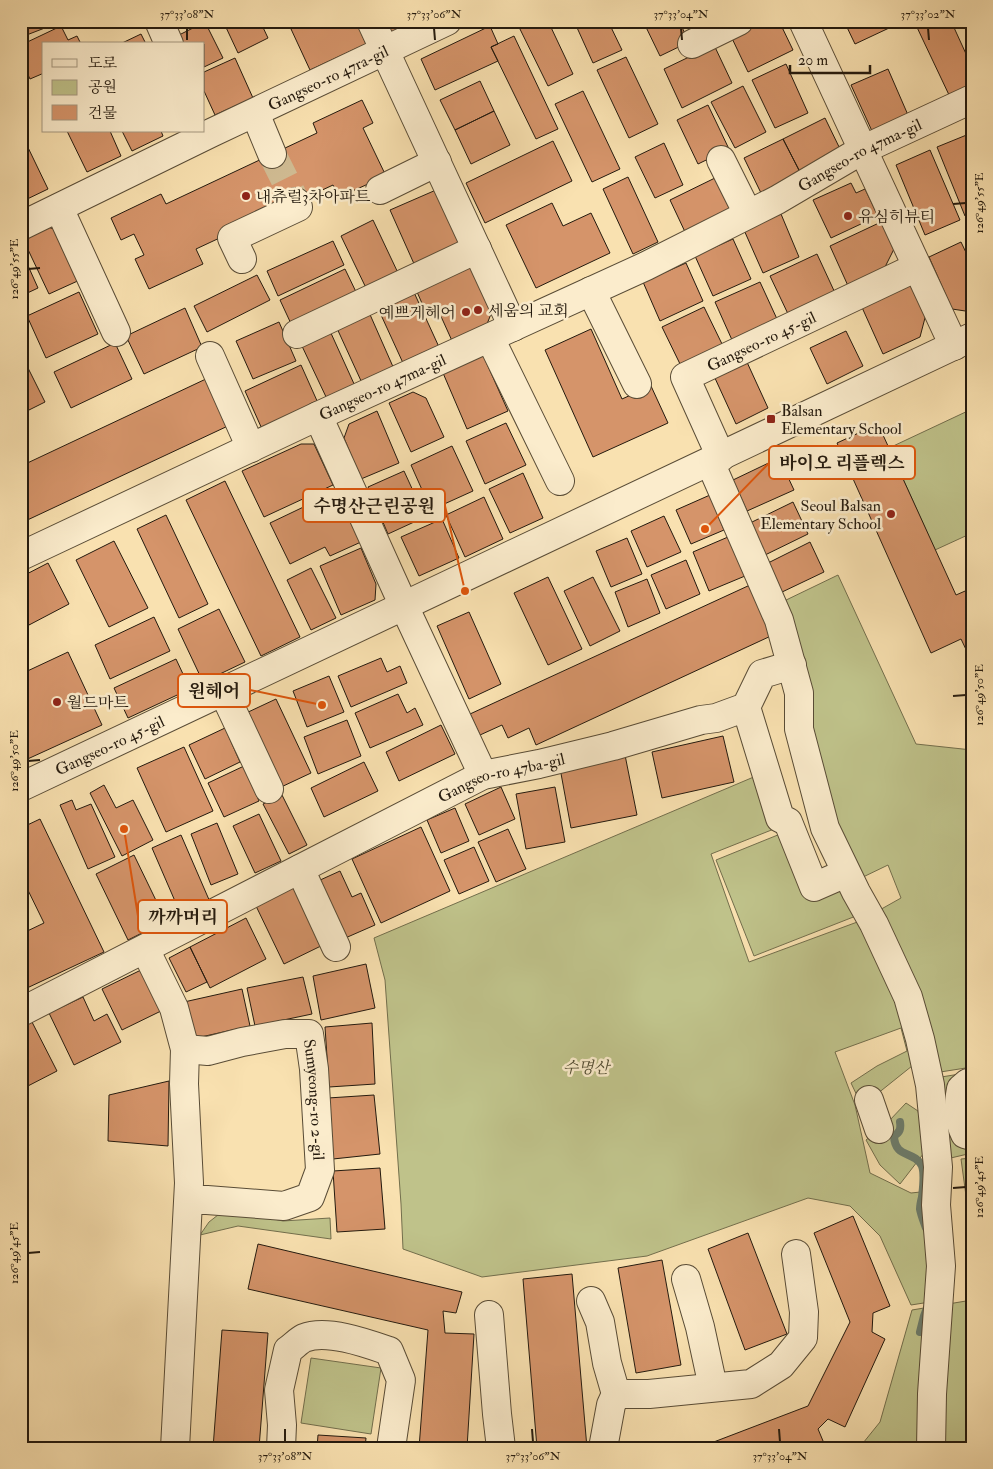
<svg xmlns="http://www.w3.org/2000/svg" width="993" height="1469" viewBox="0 0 993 1469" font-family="'IM FELL Double Pica','Noto Serif KR',serif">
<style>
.green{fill:#bfc28a;stroke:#726e4c}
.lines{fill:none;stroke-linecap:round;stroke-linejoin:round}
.stream{stroke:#6d7c6b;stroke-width:8}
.building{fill:#d5946a;stroke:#241a0e}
.minor-tunnel{stroke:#ceb990;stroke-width:28;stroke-dasharray:28 14;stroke-linecap:butt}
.minor-casing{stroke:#594c36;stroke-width:30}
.minor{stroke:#fbeccc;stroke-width:28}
.ticks{fill:none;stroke:#241a0e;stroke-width:2}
.poi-dot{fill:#8f2418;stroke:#fbeccc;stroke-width:2}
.labels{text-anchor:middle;stroke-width:5;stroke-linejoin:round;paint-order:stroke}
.street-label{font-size:16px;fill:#241a0e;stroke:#fbeccc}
.poi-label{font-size:16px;fill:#241a0e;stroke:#fbeccc;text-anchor:start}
.park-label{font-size:16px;font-style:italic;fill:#524c33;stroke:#fbeccc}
.leader{fill:none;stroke:#de560c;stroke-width:2}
.callout-dot{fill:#de560c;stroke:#fbeccc;stroke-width:2}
.callout{fill:#fbeccc;stroke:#de560c;stroke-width:2}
.callout-label{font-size:18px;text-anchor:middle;font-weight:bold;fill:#241a0e}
.neatline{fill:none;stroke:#241a0e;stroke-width:2}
.ticks-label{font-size:12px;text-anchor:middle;fill:#241a0e}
</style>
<rect width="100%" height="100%" fill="#f9e1b0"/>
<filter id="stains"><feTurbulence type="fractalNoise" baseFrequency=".004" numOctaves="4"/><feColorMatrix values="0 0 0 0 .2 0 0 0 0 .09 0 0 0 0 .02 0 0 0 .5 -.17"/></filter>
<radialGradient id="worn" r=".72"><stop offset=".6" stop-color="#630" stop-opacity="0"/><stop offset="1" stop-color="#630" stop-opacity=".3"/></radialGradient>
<path class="green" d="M972 409V533L935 550 889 448Z
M838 575 916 744 972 750V1067L934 1073 912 1066 862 1106 851 1083 877 1066 907 1051 901 1028 835 1052 855 1105 870 1173 911 1193 930 1191V1302L911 1305 880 1236 850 1206 808 1198 647 1256 482 1277 403 1249 401 1204 385 980 374 938 756 776 774 829 711 854 749 962 860 921 901 898 888 865 861 878 836 826 782 602Z
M800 826 821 878 843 869 861 914 754 956 716 860Z
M972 1072V1153L938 1161 927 1149 900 1184 880 1165 866 1140 889 1121 906 1103 918 1111 923 1135 929 1079Z
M972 1158V1240L961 1159Z
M223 1211 260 1216 283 1221 330 1218 331 1239 238 1226 200 1235 209 1222Z
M972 1300V1448H859L880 1422 912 1310Z
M311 1358 381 1368 371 1434 301 1423Z"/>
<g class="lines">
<path class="stream" d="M900 1122C901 1129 900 1132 894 1136 895 1159 914 1150 922 1166 925 1174 923 1188 922 1197 921 1201 920 1205 920 1209 921 1215 924 1222 926 1228
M920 1332 924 1316 927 1308"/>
</g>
<path class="building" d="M21 21H63L24 36 21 27Z
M223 21H260L268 38 238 53Z
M308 21H356L366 44 310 70 291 29Z
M386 21H425L394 37Z
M516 21H548L573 74 548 86Z
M574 21H608L622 50 593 63Z
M643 21H679L689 42 660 56Z
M689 21H718L695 33Z
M751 21H779L793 50 748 72 729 32Z
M844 21H904L855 44Z
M914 21H951L972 67V87L950 97Z
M205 22 223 58 204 67V44H176L173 38Z
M61 26 68 40 77 36 81 44H44V73L30 79 21 60V45Z
M490 26 498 44 491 47 498 61 435 90 421 59Z
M141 34 146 44H120Z
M514 36 558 129 536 139 491 47Z
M714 45 732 83 682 108 664 69Z
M626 57 658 124 629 138 597 70Z
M235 58 253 98 215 115 204 91V72Z
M786 64 808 113 775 128 752 80Z
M888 69 908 115 872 131 851 85Z
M480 81 494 111 455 130 440 100Z
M743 86 766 132 735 148 711 102Z
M583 91 620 169 592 182 555 104Z
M362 100 373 123 363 128 386 176 339 197 333 185 196 249 203 264 149 289 135 259 144 255 134 234 121 240 111 218 161 194 166 204 317 133 313 123Z
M708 105 729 149 698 164 677 120Z
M494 111 510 145 471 164 455 130Z
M825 118 842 153 801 174 783 139Z
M67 131H110L121 156 87 172Z
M122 131H161L163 136 132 151Z
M21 133 48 189 21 202Z
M969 134 972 139V214L965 216 937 147Z
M783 139 801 174 761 193 744 158Z
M553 141 572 181 485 223 466 183Z
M664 143 683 185 655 198 635 157Z
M930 150 960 220 925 235 896 165Z
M628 177 658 242 633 254 603 189Z
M717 177 733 210 686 234 670 200Z
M851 183 856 193 865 189 878 216 831 238 813 200Z
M436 190 461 246 415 266 390 210Z
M552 203 563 226 591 213 610 253 536 288 506 225Z
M781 214 799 257 763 273 744 230Z
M373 220 399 275 367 290 341 236Z
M881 222 894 249 882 273 849 288 830 246Z
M48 227 60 231 82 279 49 294 23 239Z
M733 239 751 279 713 296 695 256Z
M333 241 344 265 278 296 267 271Z
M961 242 971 263H972V312L952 309 929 257Z
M21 250 38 288 21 296Z
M817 254 836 295 789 316 770 276Z
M472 260 493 309 485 329 453 343 439 312 428 317 414 285Z
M686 263 703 301 660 321 643 282Z
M345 269 358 296 293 328 280 300Z
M257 275 270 300 207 332 194 306Z
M912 280 926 314 920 337 883 354 860 303Z
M760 282 777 319 732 340 715 302Z
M412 288 439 347 403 363 376 304Z
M79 292 98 334 46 358 27 316Z
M704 307 723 346 681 366 662 327Z
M185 308 202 347 144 374 126 336Z
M368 310 394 369 362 383 335 324Z
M279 322 296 361 253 379 236 341Z
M591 329 622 399 651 386 668 423 593 457 545 350Z
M330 331 355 386 327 399 301 344Z
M846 331 863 366 827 384 810 348Z
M115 343 132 379 71 408 54 372Z
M21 354 45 402 21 414Z
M483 355 508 411 467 429 443 373Z
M746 360 768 408 736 424 714 376Z
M301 365 318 403 262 429 245 391Z
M208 378 230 425 21 523V466Z
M413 392 426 398 444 437 411 452 389 403Z
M377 411 399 463 361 479 344 438 349 424Z
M506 423 526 465 485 484 466 441Z
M878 424 956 595 972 588V662L961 639 931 653 837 443Z
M301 444H314L333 485 264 517 242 471Z
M452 446 473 491 431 510 411 465Z
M779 458 794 490 747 511 733 480Z
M404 471 425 517 388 534 368 487Z
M523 473 543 518 510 533 489 489Z
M225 481 300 637 261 656 186 500Z
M337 491 361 542 330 556 325 547 290 564 270 523Z
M710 495 724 530 691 544 676 510Z
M484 497 503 539 465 557 446 515Z
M793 502 808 534 763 556 748 524Z
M166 515 208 604 179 618 137 529Z
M664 516 681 552 647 567 631 531Z
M442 519 459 558 419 576 401 537Z
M728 537 745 576 709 591 693 552Z
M627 538 642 574 611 587 596 551Z
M114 541 148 608 109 627 76 560Z
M810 542 824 572 780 593 766 564Z
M361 548 376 584 375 600 341 615 320 566Z
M686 560 700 594 666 609 651 575Z
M48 563 69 604 29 625 21 609V577Z
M311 568 336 618 311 630 287 580Z
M548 577 582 649 548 665 514 593Z
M593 577 620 631 590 646 564 591Z
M647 579 660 613 628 627 615 592Z
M750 585 773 635 536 745 529 728 508 738 502 725 480 735 470 714Z
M219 609 245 662 203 682 178 629Z
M469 612 501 684 469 699 437 626Z
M154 617 170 651 110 679 95 645Z
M68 652 102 725 21 762V674Z
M381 658 387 672 400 666 407 683 351 707 338 676Z
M176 659 190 689 128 718 114 688Z
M329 676 344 712 307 727 293 691Z
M398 694 407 713 415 708 423 725 370 748 355 713Z
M276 699 311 773 279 788 244 714Z
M347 720 361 756 318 774 304 737Z
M441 725 455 754 399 781 386 752Z
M225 728 240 762 205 779 189 745Z
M723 736 734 782 662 798 652 752Z
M184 747 213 811 166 832 137 768Z
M625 755 637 815 571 828 560 768Z
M364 762 378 791 324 817 311 788Z
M244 766 259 801 224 817 208 783Z
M104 785 116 808 133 800 153 840 122 856 90 793Z
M501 787 515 819 479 835 465 804Z
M555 787 565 842 526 849 516 794Z
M282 795 307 845 289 854 263 804Z
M72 800 76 810 91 804 115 857 88 869 60 805Z
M455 808 469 841 441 853 427 820Z
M259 814 281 861 255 873 233 826Z
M40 819 104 952 27 988 21 977V934L44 923 23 880 21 881V828Z
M217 823 238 874 211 885 191 834Z
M421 827 450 891 381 923 352 859Z
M508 829 526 869 496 882 478 842Z
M181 835 210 902 181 915 152 848Z
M474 847 489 881 459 894 444 860Z
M134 855 166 921 128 940 96 874Z
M340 871 352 897 361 893 375 925 343 939 318 881Z
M296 886 325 944 284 964 256 906Z
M246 918 266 959 210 988 190 947Z
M190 947 207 982 186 992 169 958Z
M366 964 375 1008 321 1020 313 976Z
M141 970 161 1011 122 1030 102 989Z
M303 977 312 1014 255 1026 247 988Z
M242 989 250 1026 192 1039 184 1002Z
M83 997 94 1021 107 1014 121 1042 74 1065 49 1013Z
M32 1022 57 1071 24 1088 21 1083V1028Z
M372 1023 375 1084 329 1087 325 1027Z
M169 1081 168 1146 108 1141 109 1095Z
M374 1095 380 1154 333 1159 328 1098Z
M380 1168 385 1229 337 1232 333 1171Z
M853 1216 890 1306 873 1313 872 1332 885 1339 845 1427 828 1419 818 1429 826 1448H698L808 1406 850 1322 814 1233Z
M748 1233 787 1334 745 1350 708 1249Z
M258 1244 462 1292 456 1313 443 1311 445 1333 474 1334 467 1448H419L428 1330 248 1289Z
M662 1260 681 1365 636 1373 618 1268Z
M572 1274 587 1448H537L523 1279Z
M222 1330 268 1333 259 1448H213Z
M318 1435 366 1438 365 1448H317Z"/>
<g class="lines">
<path class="minor-tunnel" d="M272 154 296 202"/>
<g class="minor-casing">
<g id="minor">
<path d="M159 21 169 44"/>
<path d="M371 21 513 327"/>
<path d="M803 21 954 346"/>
<path d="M692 44 739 21"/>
<path d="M255 113 272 154"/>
<path d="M721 160 748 214"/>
<path d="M380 190 437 162"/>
<path d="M59 208 116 332"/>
<path id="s1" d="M21 226 211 133 447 21"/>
<path d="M242 259 232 238 298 207 296 202"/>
<path d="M591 291 637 384"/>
<path d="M297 334 477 249"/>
<path d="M490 338 560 481"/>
<path d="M210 356 251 448"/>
<path d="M318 416 398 593 483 775"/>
<path id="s2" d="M721 457 685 377 917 267"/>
<path d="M710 462 779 620 799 693V729L825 828 856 892 874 924 908 997 920 1039 930 1085 938 1167 936 1205 941 1266 932 1394 931 1448"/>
<path id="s3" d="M21 556 318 416 646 266 777 200 862 150 972 99"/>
<path d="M223 691 269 789"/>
<path d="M746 707 780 818 788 822 814 887 846 873"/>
<path id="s4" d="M21 787 972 337"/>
<path d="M300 869 336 947"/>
<path d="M145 949 174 1008 185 1049 184 1084 189 1183 175 1448"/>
<path id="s5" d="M21 1012 483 775 539 764 613 746 701 720 716 718 746 707 762 674 792 665"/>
<path id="s6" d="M185 1049 208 1051 242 1042 285 1034H309L314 1069 320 1170 310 1197 284 1206 207 1200H189"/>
<path d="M972 1083H968L961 1089C958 1104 958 1120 965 1134L972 1136"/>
<path d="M869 1100 879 1129"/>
<path d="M686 1279 700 1327 713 1387"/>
<path d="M591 1301 600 1322 607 1363 616 1394"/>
<path d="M489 1315 497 1414 501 1448"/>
<path d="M281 1448 282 1425 279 1390 288 1350C293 1347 298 1341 304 1338 327 1329 366 1343 389 1351L401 1380 391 1448"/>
<path d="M603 1448 611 1405 616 1394H649L751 1384 781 1365 803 1338 804 1312 796 1254"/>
</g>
</g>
<use href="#minor" class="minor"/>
</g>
<path class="ticks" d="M187 28V40M434 28 435 40M681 28 682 40M928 28 929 40M953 204 966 203M28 269 40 268M953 696 966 695M28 761 40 760M953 1188 966 1187M28 1253 40 1252M285 1429V1442M532 1429 533 1442M779 1429 780 1442"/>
<g class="poi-dot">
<circle cx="246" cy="196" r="5"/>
<circle cx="848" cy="216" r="5"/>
<circle cx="478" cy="310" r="5"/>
<circle cx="466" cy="312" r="5"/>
<rect x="766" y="414" width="10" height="10" rx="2.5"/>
<circle cx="891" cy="514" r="5"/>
<circle cx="57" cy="702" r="5"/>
</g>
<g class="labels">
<g class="street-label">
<text dy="6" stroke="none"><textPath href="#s1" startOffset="341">Gangseo-ro 47ra-gil</textPath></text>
<text dy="6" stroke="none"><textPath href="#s3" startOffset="930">Gangseo-ro 47ma-gil</textPath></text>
<text dy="6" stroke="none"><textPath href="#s2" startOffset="172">Gangseo-ro 45-gil</textPath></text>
<text dy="6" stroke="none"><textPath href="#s3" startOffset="399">Gangseo-ro 47ma-gil</textPath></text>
<text dy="6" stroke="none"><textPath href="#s4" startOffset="98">Gangseo-ro 45-gil</textPath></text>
<text dy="6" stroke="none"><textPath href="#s5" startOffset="536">Gangseo-ro 47ba-gil</textPath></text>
<text dy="6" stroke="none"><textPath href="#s6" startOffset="192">Sumyeong-ro 2-gil</textPath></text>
</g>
<g class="poi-label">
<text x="256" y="202">내츄럴3차아파트</text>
<text x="858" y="222">유심히뷰티</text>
<text x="488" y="316">세움의 교회</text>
<text x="456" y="318" text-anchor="end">예쁘게헤어</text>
<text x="781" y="416">Balsan<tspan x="781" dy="18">Elementary School</tspan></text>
<text x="881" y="511" text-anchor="end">Seoul Balsan<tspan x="881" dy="18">Elementary School</tspan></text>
<text x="67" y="708">월드마트</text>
</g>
<g class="park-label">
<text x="586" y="1073">수명산</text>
</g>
</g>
<path class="leader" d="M705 529L769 463M465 591L445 506M322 705L250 690M124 829L138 916"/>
<g class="callout-dot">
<circle cx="705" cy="529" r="5"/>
<circle cx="465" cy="591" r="5"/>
<circle cx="322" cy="705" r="5"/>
<circle cx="124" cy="829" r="5"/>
</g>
<g class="callout">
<rect x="769" y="446" width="146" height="33" rx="5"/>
<rect x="303" y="489" width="142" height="33" rx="5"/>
<rect x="178" y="674" width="72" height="33" rx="5"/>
<rect x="138" y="900" width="89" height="33" rx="5"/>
</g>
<g class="callout-label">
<text x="842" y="469">바이오 리플렉스</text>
<text x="374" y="512">수명산근린공원</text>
<text x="214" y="697">원헤어</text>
<text x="183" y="923">까까머리</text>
</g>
<rect width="993" height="1469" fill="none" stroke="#f9e1b0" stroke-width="55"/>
<rect x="42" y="42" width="162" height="90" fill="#fbeccc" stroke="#a59880"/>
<rect x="52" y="59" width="25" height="8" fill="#fbeccc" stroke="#a59880"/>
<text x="88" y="68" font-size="15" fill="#241a0e">도로</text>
<rect x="52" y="80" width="25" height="15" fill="#bfc28a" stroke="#a59880"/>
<text x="88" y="92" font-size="15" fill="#241a0e">공원</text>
<rect x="52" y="105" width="25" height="15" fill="#d5946a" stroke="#a59880"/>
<text x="88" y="118" font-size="15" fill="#241a0e">건물</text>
<path d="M790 65v8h80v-8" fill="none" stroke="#241a0e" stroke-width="2.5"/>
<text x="798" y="65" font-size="15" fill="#241a0e" stroke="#fbeccc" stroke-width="4" paint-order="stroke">20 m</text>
<rect x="28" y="28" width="938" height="1414" class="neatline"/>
<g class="ticks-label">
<text x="187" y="18">37°33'08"N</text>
<text x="434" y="18">37°33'06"N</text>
<text x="681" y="18">37°33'04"N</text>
<text x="928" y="18">37°33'02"N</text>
<text transform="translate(979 203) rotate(-90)" y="4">126°49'55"E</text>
<text transform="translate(14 269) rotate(-90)" y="4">126°49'55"E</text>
<text transform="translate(979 695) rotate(-90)" y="4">126°49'50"E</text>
<text transform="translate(14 761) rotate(-90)" y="4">126°49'50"E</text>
<text transform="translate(979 1187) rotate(-90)" y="4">126°49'45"E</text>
<text transform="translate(14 1253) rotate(-90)" y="4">126°49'45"E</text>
<text x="285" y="1460">37°33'08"N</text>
<text x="533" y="1460">37°33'06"N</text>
<text x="780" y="1460">37°33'04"N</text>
</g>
<rect width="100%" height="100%" filter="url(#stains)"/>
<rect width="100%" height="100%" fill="url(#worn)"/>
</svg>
